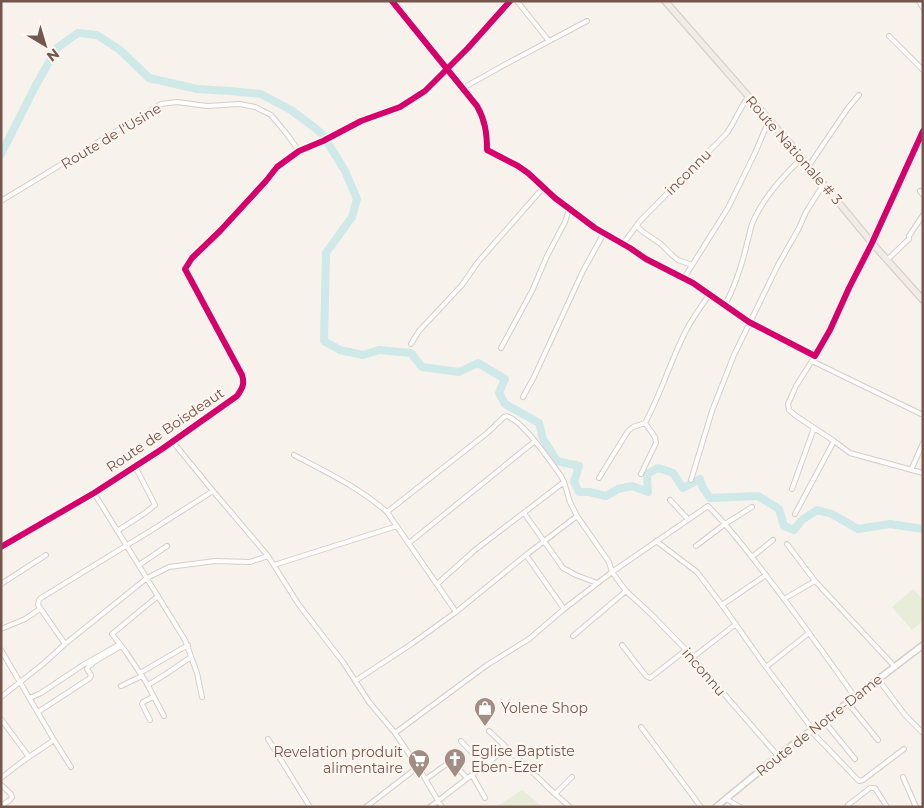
<svg xmlns="http://www.w3.org/2000/svg" width="924" height="808" viewBox="0 0 924 808" font-family="Montserrat,sans-serif">
<style>
.garden{fill:#e7edd8}
.lines{fill:none;stroke-linecap:round;stroke-linejoin:round}
.river{stroke:#cee9e7;stroke-width:8}
.street-casing{stroke:#d6cdc9;stroke-width:6}
.secondary-casing{stroke:#d7cdc8;stroke-width:8}
.primary-casing{stroke:#d8cfca;stroke-width:8}
.street{stroke:#fefdfc;stroke-width:4}
.secondary{stroke:#fefdfc;stroke-width:5}
.primary{stroke:#f2ece7;stroke-width:5.5}
.cycleway-casing{stroke:#fef6ef;stroke-width:9}
.cycleway{stroke:#d6006c;stroke-width:6}
.labels{text-anchor:middle;stroke-width:4.5;stroke-linejoin:round;paint-order:stroke}
.street-label{font-size:14px;fill:#75564d;stroke:#fef6ef}
.poi-label{font-size:14px;fill:#75564d;stroke:#fef6ef;text-anchor:start}
</style>
<rect width="100%" height="100%" fill="#f7f2ec"/>
<path class="garden" d="M913 589 923 600V621L912 630 892 607Z
M522 790 543 807H496Z"/>
<g class="lines">
<path class="river" d="M1 154 36 85 57 48 78 33 97 35 120 50 149 78 197 89 230 91 261 94 291 110 315 128 323 135 345 171 357 199 352 217 326 253 324 341 340 350 363 355 379 350 411 353 422 367 459 372 478 363 505 379 499 393 505 404 539 423 543 439 557 461 579 466 574 482 579 492H589L606 496 618 489 632 486 648 492 647 474 658 468 673 473 683 488 700 479 703 488 710 498 758 496 779 509 784 526 794 530 802 520 817 510 832 514 858 529 890 524 923 529"/>
<g class="street-casing">
<path id="street" d="M392 1 477 106C485 120 487 133 487 150L518 166 528 173 555 198 595 228 630 248 646 259 693 283 749 322 815 356 830 330 849 288 872 243 923 131
M517 1 549 41
M919 1 923 8
M889 36 923 70
M463 88 506 64 587 21
M808 167 848 108 859 95
M920 191 923 195
M1 201 161 104 177 102 207 106 240 104 255 107 271 115 286 133 299 151
M637 226 643 232 661 244 673 256 678 260 692 265
M623 244 640 221 727 133C735 121 740 108 748 97
M887 260 909 239V236L923 215
M684 278 728 208 755 153 769 120
M725 305C735 286 742 265 747 243 749 237 750 230 752 224 762 199 782 177 801 159
M411 344 419 331 462 285 478 262 543 188
M501 348 532 291 547 256 565 222 569 209
M815 356 796 386 788 404 789 410 796 416 834 441 850 453 923 473
M812 361 921 414
M523 397 534 377 583 271 604 233
M173 442 213 491 268 556 299 605 343 662 369 702 395 733 418 767 442 807
M294 455C326 472 360 488 387 512L456 612 526 555 564 609
M911 470 923 443
M641 474 656 443 655 437 645 423
M599 478 628 431 633 427 645 423C662 392 671 358 688 327 694 316 702 305 709 295
M691 480 712 411 734 355 778 265 799 228 806 212 823 185
M792 489 814 428
M94 493 185 640 197 673 202 697
M670 500 688 519
M387 512 486 434 504 417 507 416C525 423 549 460 561 476L564 482
M524 513 563 568 576 575 597 583
M795 514 834 441
M117 531 145 513 155 505 135 466
M656 541 697 572 722 605
M409 543 535 441
M787 544 815 581
M696 546 725 524C771 579 813 638 855 697
M1 547 94 493 162 449 237 396C242 389 245 384 242 375L185 269 192 258 220 231 266 181 277 167 299 151 323 141 361 121 400 107 425 91 468 48 510 1
M526 555 577 516
M752 557 773 540
M139 565 167 546
M274 565 397 526
M766 575 722 605 766 667 813 730
M1 584 46 555
M437 584 475 550 564 482 570 502 577 516 609 562 612 572 626 591 651 614 686 650 778 756
M158 596 112 634 126 652 146 682 164 716
M784 599 815 581 895 667
M1 629 25 619 40 609
M573 636 626 591
M65 644 38 605 39 600 41 598 155 528 213 491
M622 645 646 676 650 678 686 650
M1 650 54 740 23 761 1 778
M692 658 736 624
M766 667 809 633
M140 673 188 645
M878 679 905 715 923 733
M355 681 413 643 456 612
M148 685 166 674 191 657
M121 686 142 676
M1 697 43 664 65 644 147 578 169 567 215 561 250 562 268 556
M30 698 41 693 83 665 118 645
M848 703 878 740
M38 712 90 678 91 675 87 669 89 666 91 665 94 662 121 646
M1 719 29 757
M150 720 142 704 143 702 153 697
M824 721 855 759
M641 727 701 807
M489 731 507 748
M811 731 859 781 863 780 904 749
M395 733 487 665 529 639 564 609 612 572 708 506 725 524 752 507
M268 739 310 807
M54 740 71 767
M461 741 484 765
M472 775 485 798
M903 777 916 807
M426 779 451 761 467 778
M1 785 11 794 12 797 10 800 1 806
M555 794 572 777
M726 799 740 807
M848 805 870 788H875L887 807
M366 807 418 767
M430 807 507 748 555 794 570 807"/>
</g>
<g class="secondary-casing">
<path id="secondary" d="M716 807 778 756 923 645"/>
</g>
<g class="primary-casing">
<path id="primary" d="M665 1 792 146 872 243 923 300"/>
</g>
<use href="#street" class="street"/>
<use href="#secondary" class="secondary"/>
<use href="#primary" class="primary"/>
<g class="cycleway-casing">
<path id="cycleway" d="M392 1 477 106C485 120 487 133 487 150L518 166 528 173 555 198 595 228 630 248 646 259 693 283 749 322 815 356 830 330 849 288 872 243 923 131
M1 547 94 493 162 449 237 396C242 389 245 384 242 375L185 269 192 258 220 231 266 181 277 167 299 151 323 141 361 121 400 107 425 91 468 48 510 1"/>
</g>
<use href="#cycleway" class="cycleway"/>
</g>
<defs>
<g id="shop-pin" transform="scale(1.125)"><path d="M0 17L-7.5 6A9.5 9.5 0 1 1 7.5 6Z" fill="#a28d85" stroke="#fef6ef"/><path d="M-5-2.5h2.3a2.7 3.5 0 0 1 5.4 0H5L5.5 6h-11ZM-1.5-2.5h3a1.5 2.3 0 0 0-3 0Z" fill="#fff"/></g>
<g id="church-pin" transform="scale(1.125)"><path d="M0 17L-7.5 6A9.5 9.5 0 1 1 7.5 6Z" fill="#a28d85" stroke="#fef6ef"/><path d="M-1.2-6h2.4v3.5h3.3v2.4h-3.3V6h-2.4V-.1h-3.3v-2.4h3.3Z" fill="#fff"/></g>
<g id="supermarket-pin" transform="scale(1.125)"><path d="M0 17L-7.5 6A9.5 9.5 0 1 1 7.5 6Z" fill="#a28d85" stroke="#fef6ef"/><path d="M-6-5.5h2.5l.6 2H6L4.5 2H-2.5L-4.4-4H-6ZM-1.5 3.2a1.3 1.3 0 1 0 .1 0ZM3 3.2a1.3 1.3 0 1 0 .1 0Z" fill="#fff"/></g>
</defs>
<g fill-rule="evenodd">
<use href="#shop-pin" x="485" y="708"/>
<use href="#church-pin" x="455" y="759"/>
<use href="#supermarket-pin" x="419" y="760"/>
</g>
<g class="labels">
<g class="street-label">
<text transform="translate(111 136) rotate(-31)" y="5">Route de l'Usine</text>
<text transform="translate(794 150) rotate(49)" y="5">Route Nationale # 3</text>
<text transform="translate(688 172) rotate(-45)" y="5">inconnu</text>
<text transform="translate(165 430) rotate(-34)" y="5">Route de Boisdeaut</text>
<text transform="translate(704 672) rotate(49)" y="5">inconnu</text>
<text transform="translate(819 725) rotate(-38)" y="5">Route de Notre-Dame</text>
</g>
<g class="poi-label">
<text x="501" y="713">Yolene Shop</text>
<text x="471" y="756">Eglise Baptiste<tspan x="471" dy="16">Eben-Ezer</tspan></text>
<text x="403" y="757" text-anchor="end">Revelation produit<tspan x="403" dy="16">alimentaire</tspan></text>
</g>
</g>
<rect width="924" height="808" fill="none" stroke="#75564d" stroke-width="5"/>
<g transform="translate(45 45) rotate(142)" stroke="#fef6ef" stroke-width="4" paint-order="stroke">
<path d="M0-4L9 19L0 12L-9 19Z" fill="#75564d"/>
<text y="-8" font-size="14" font-weight="bold" text-anchor="middle" fill="#75564d">N</text>
</g>
</svg>
